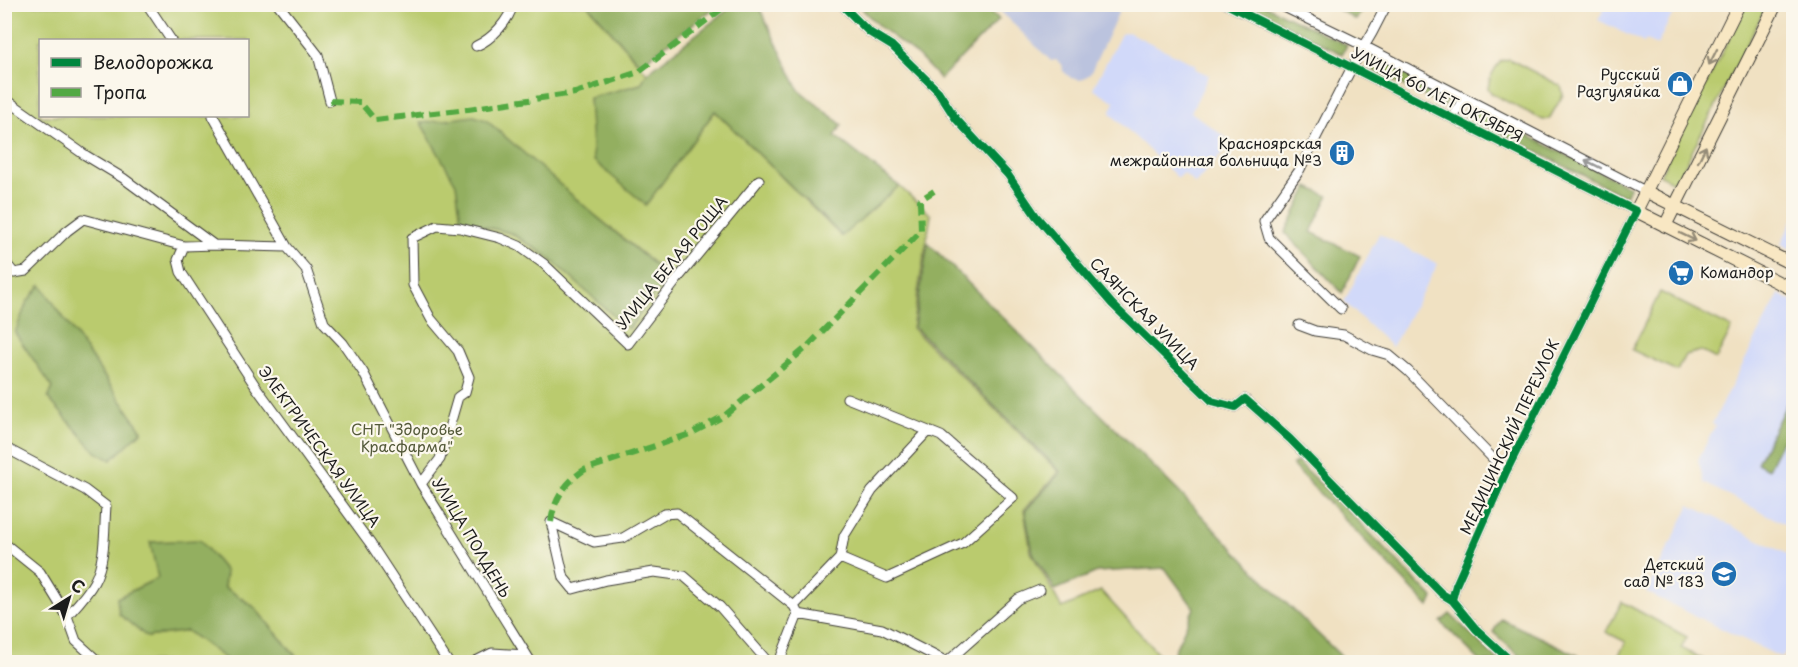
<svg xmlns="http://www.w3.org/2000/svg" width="1798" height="667" viewBox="0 0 1798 667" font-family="'Playpen Sans',sans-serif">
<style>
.built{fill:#d1d9f9}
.industrial{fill:#bbc3de}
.green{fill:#bacb6e;stroke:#6b7445;stroke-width:1.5;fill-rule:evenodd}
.forest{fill:#93af61;stroke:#58663e;stroke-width:1.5}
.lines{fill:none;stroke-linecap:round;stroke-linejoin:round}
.minor-casing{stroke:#3c3a35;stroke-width:11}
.secondary-casing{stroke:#3c3a35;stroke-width:14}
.minor{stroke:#fff;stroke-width:9}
.secondary{stroke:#f8e7c3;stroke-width:12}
.quiet{stroke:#52a943;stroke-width:6;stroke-dasharray:12 6;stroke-linecap:butt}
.cycleway-casing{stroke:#fbf7ec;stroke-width:11}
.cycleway{stroke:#00873e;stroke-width:8}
.oneway{stroke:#958c78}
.oneway2{stroke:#999}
.labels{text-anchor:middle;stroke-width:4.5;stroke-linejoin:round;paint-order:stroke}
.poi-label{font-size:15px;fill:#1c1c1c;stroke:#fbf7ec;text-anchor:end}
.street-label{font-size:15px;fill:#1c1c1c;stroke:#fbf7ec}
.park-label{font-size:15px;fill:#535939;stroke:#fbf7ec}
</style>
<rect width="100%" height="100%" fill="#fbf7ec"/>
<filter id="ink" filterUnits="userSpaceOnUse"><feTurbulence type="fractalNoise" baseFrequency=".0167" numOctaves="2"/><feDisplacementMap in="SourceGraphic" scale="12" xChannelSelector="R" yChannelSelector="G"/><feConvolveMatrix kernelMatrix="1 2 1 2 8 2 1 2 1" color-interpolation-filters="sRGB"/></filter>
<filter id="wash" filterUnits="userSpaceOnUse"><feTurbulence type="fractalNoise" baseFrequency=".008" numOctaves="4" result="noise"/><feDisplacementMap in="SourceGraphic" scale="24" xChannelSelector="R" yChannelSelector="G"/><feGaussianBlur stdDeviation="1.35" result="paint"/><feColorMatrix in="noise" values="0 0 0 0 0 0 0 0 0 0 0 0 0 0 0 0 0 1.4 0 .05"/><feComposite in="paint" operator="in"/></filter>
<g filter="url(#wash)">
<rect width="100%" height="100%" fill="#f0e1c2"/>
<path class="built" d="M1606 5V4L1681 5 1677 12 1671 17 1657 45 1646 40 1644 43 1598 20Z
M1128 32 1196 65 1195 69 1209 75 1191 112 1232 142 1195 184 1184 173 1178 178 1110 113 1115 102 1093 88 1121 34Z
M1793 218V250L1781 244Z
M1379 234 1438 264 1392 347 1344 302Z
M1779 294 1793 302V528L1704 483 1698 460 1715 426 1712 424Z
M1690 505 1793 557V637L1782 658 1646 592Z"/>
<path class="industrial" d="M994 5H1122L1090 74 1081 80 1071 78 1063 71 1062 65 1056 60 1051 61Z"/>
<path class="green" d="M4 5H588L647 73 641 84 589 99 645 205 715 111 841 236 899 186 931 215 912 328 1059 472 1024 510 1031 552 1062 608 1101 591 1166 662H301L253 606 224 587 158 578 117 598 147 637 187 631 230 662H5ZM40 40H248V116H40ZM421 123 597 217 669 276 629 329 547 256 511 233 461 221 457 184ZM53 388 142 431 111 459 96 451 48 398Z
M1746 5H1767L1676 183 1660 175Z
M1509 59 1561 86 1563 95 1549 119 1543 120 1492 94 1488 88C1489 78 1494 69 1501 61Z
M1660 292 1732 328 1716 359 1701 351 1685 355 1677 371 1632 350Z
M1622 602 1687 637 1681 648 1708 662H1615L1626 642 1606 632Z"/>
<path class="forest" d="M735 4 758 5 799 90 842 125 835 136 899 186 842 236 715 111 646 205 593 160 589 98 641 84 647 73Z
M588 5H718L640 64Z
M858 5H984L999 19 940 79 918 56 880 27Z
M1243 5H1264L1347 45 1342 54Z
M1331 5H1365L1356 20Z
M1374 56 1450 95 1444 106 1368 68Z
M1467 105 1630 187 1625 197 1463 114Z
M474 116 486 120 597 217 669 277 628 329 547 256 511 233 461 221 456 184 421 123Z
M1308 187 1328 196 1311 232 1360 256 1342 293 1285 233Z
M928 243 1179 492 1278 595 1347 662H1187L1174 652 1194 608 1165 568 1097 572 1055 590 1033 553 1025 511 1061 472 914 327Z
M41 285 142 431 111 460 96 452 48 398 53 388 15 333 27 302Z
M1793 391V424L1791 423 1768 469 1757 463Z
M1297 462 1337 499 1433 598 1429 607 1292 465Z
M200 540 226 572 224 587 253 606 301 662H230L187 631 147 637 119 614 117 598 158 578 150 542Z
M1450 614 1500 662H1481L1441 622Z
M1501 619 1586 659 1583 662H1526L1493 632Z"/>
</g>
<g filter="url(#ink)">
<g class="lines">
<g class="minor-casing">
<path id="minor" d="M147 4 171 40
M278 4 318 55 330 101
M841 4 869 32 892 46 938 91 956 119 1008 175 1036 216 1112 304 1212 401 1235 407 1245 399 1290 439 1442 594 1452 600 1476 629 1512 662
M1226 4 1636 211 1506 472 1456 585 1452 600
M1278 4 1364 46 1645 191
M476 46C492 39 509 21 513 4
M4 98 85 155 123 178 214 245 287 247
M213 116 287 247 306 269 324 323 343 343 363 372 421 484 531 662
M1453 119 1463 98
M184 246 178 260 181 272 256 387 370 543 448 662
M4 261 14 273 26 271 67 231 83 219 184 246 214 245
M1341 309 1269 238 1264 221 1299 171 1352 67 1372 33 1387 4
M1299 325 1315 331 1344 335 1372 350 1389 355 1408 371 1506 472
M4 447 85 490 106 506C104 531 106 559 94 582 87 595 77 605 67 616
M421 484 440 459 458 397 465 392 469 377 458 351 431 319 413 285 412 238 437 226 460 228 500 238 519 246 544 264 628 344 679 277 759 180
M551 522 564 578 573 589 606 580 654 572 684 576 720 607 768 662
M551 522 594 542 623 538 664 514 677 513 794 606
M4 543 40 572 67 616 76 641 99 662
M840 558 887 578 963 543 1013 498 941 436 847 398
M798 614 882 629 947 662 1018 599 1040 590
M474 662 492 653 526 655
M779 662 798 614 794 606 840 558 844 536 872 491 928 431"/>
</g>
<g class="secondary-casing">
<path id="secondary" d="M1739 4 1636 211 1794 290
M1645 191 1794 265
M1665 226 1776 4"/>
</g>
<use href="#minor" class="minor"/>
<use href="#secondary" class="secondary"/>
<path class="quiet" d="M330 101 360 102 375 120 468 109 575 93 639 72 728 4
M551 522C554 499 565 483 584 470L690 434 724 416 806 348 921 231 920 200 934 191"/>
<g class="cycleway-casing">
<path id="cycleway" d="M841 4 869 32 892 46 938 91 956 119 1008 175 1036 216 1112 304 1212 401 1235 407 1245 399 1290 439 1442 594 1452 600 1476 629 1512 662
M1226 4 1636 211 1506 472 1456 585 1452 600"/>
</g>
<use href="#cycleway" class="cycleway"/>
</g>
<defs><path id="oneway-shaft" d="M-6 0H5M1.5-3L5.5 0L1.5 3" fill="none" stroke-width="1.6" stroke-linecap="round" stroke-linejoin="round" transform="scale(1.5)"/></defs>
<g class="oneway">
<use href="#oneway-shaft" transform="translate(1713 57) rotate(117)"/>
<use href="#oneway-shaft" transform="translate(1702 154) rotate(-64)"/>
<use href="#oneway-shaft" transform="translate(1688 237) rotate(26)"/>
</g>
<use class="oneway2" href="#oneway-shaft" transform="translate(1593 164) rotate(-153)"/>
</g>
<defs>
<g id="shop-disc" transform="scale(1.35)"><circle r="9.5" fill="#1f6fb2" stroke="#fbf7ec"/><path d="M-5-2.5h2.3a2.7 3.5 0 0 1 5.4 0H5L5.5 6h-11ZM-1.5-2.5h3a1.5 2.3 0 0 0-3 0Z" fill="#fff"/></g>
<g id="building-disc" transform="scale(1.35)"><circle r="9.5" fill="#1f6fb2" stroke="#fbf7ec"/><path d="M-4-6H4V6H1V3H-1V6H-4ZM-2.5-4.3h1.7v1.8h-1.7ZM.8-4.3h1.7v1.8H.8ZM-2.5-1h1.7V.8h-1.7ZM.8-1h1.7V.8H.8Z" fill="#fff"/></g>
<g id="supermarket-disc" transform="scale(1.35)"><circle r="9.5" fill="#1f6fb2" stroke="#fbf7ec"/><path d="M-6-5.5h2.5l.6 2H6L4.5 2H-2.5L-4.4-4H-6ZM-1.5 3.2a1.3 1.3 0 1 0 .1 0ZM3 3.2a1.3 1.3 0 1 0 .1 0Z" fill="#fff"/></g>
<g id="school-disc" transform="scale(1.35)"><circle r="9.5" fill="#1f6fb2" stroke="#fbf7ec"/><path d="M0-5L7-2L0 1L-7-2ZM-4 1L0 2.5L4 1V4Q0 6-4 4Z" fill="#fff"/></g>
</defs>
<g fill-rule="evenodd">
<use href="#shop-disc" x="1680" y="84"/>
<use href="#building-disc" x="1342" y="153"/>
<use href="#supermarket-disc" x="1681" y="273"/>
<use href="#school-disc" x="1724" y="574"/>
</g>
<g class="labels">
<g class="poi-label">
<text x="1660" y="80">Русский<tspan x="1660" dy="17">Разгуляйка</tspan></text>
<text x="1322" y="149">Красноярская<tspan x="1322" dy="17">межрайонная больница №3</tspan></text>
<text x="1700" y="278" text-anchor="start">Командор</text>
<text x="1704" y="570">Детский<tspan x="1704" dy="17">сад № 183</tspan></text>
</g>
<g class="street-label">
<text transform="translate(1437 95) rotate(27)" y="5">УЛИЦА 60 ЛЕТ ОКТЯБРЯ</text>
<text transform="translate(672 263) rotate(-51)" y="5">УЛИЦА БЕЛАЯ РОЩА</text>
<text transform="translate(1144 314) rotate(46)" y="5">САЯНСКАЯ УЛИЦА</text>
<text transform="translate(1510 437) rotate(-65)" y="5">МЕДИЦИНСКИЙ ПЕРЕУЛОК</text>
<text transform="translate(319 447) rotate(54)" y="5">ЭЛЕКТРИЧЕСКАЯ УЛИЦА</text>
<text transform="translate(471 538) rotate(59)" y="5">УЛИЦА ПОЛДЕНЬ</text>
</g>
<g class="park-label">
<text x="407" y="435">СНТ "Здоровье<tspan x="407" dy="17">Красфарма"</tspan></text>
</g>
</g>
<rect width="1798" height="667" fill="none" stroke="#fbf7ec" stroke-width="24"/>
<rect x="39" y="39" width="210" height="78" fill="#fbf7ec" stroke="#a29f99" stroke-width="1.5"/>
<rect x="51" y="58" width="30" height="9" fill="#00873e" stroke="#a29f99" stroke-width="1.5"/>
<text x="93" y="69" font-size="18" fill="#1c1c1c">Велодорожка</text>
<rect x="51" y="88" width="30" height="9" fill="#52a943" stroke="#a29f99" stroke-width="1.5"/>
<text x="93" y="99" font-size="18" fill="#1c1c1c">Тропа</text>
<g transform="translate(69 598) rotate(37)" stroke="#fbf7ec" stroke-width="4.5" paint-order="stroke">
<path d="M0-4.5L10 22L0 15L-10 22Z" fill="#1c1c1c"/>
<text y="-9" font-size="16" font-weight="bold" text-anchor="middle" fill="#1c1c1c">С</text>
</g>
</svg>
